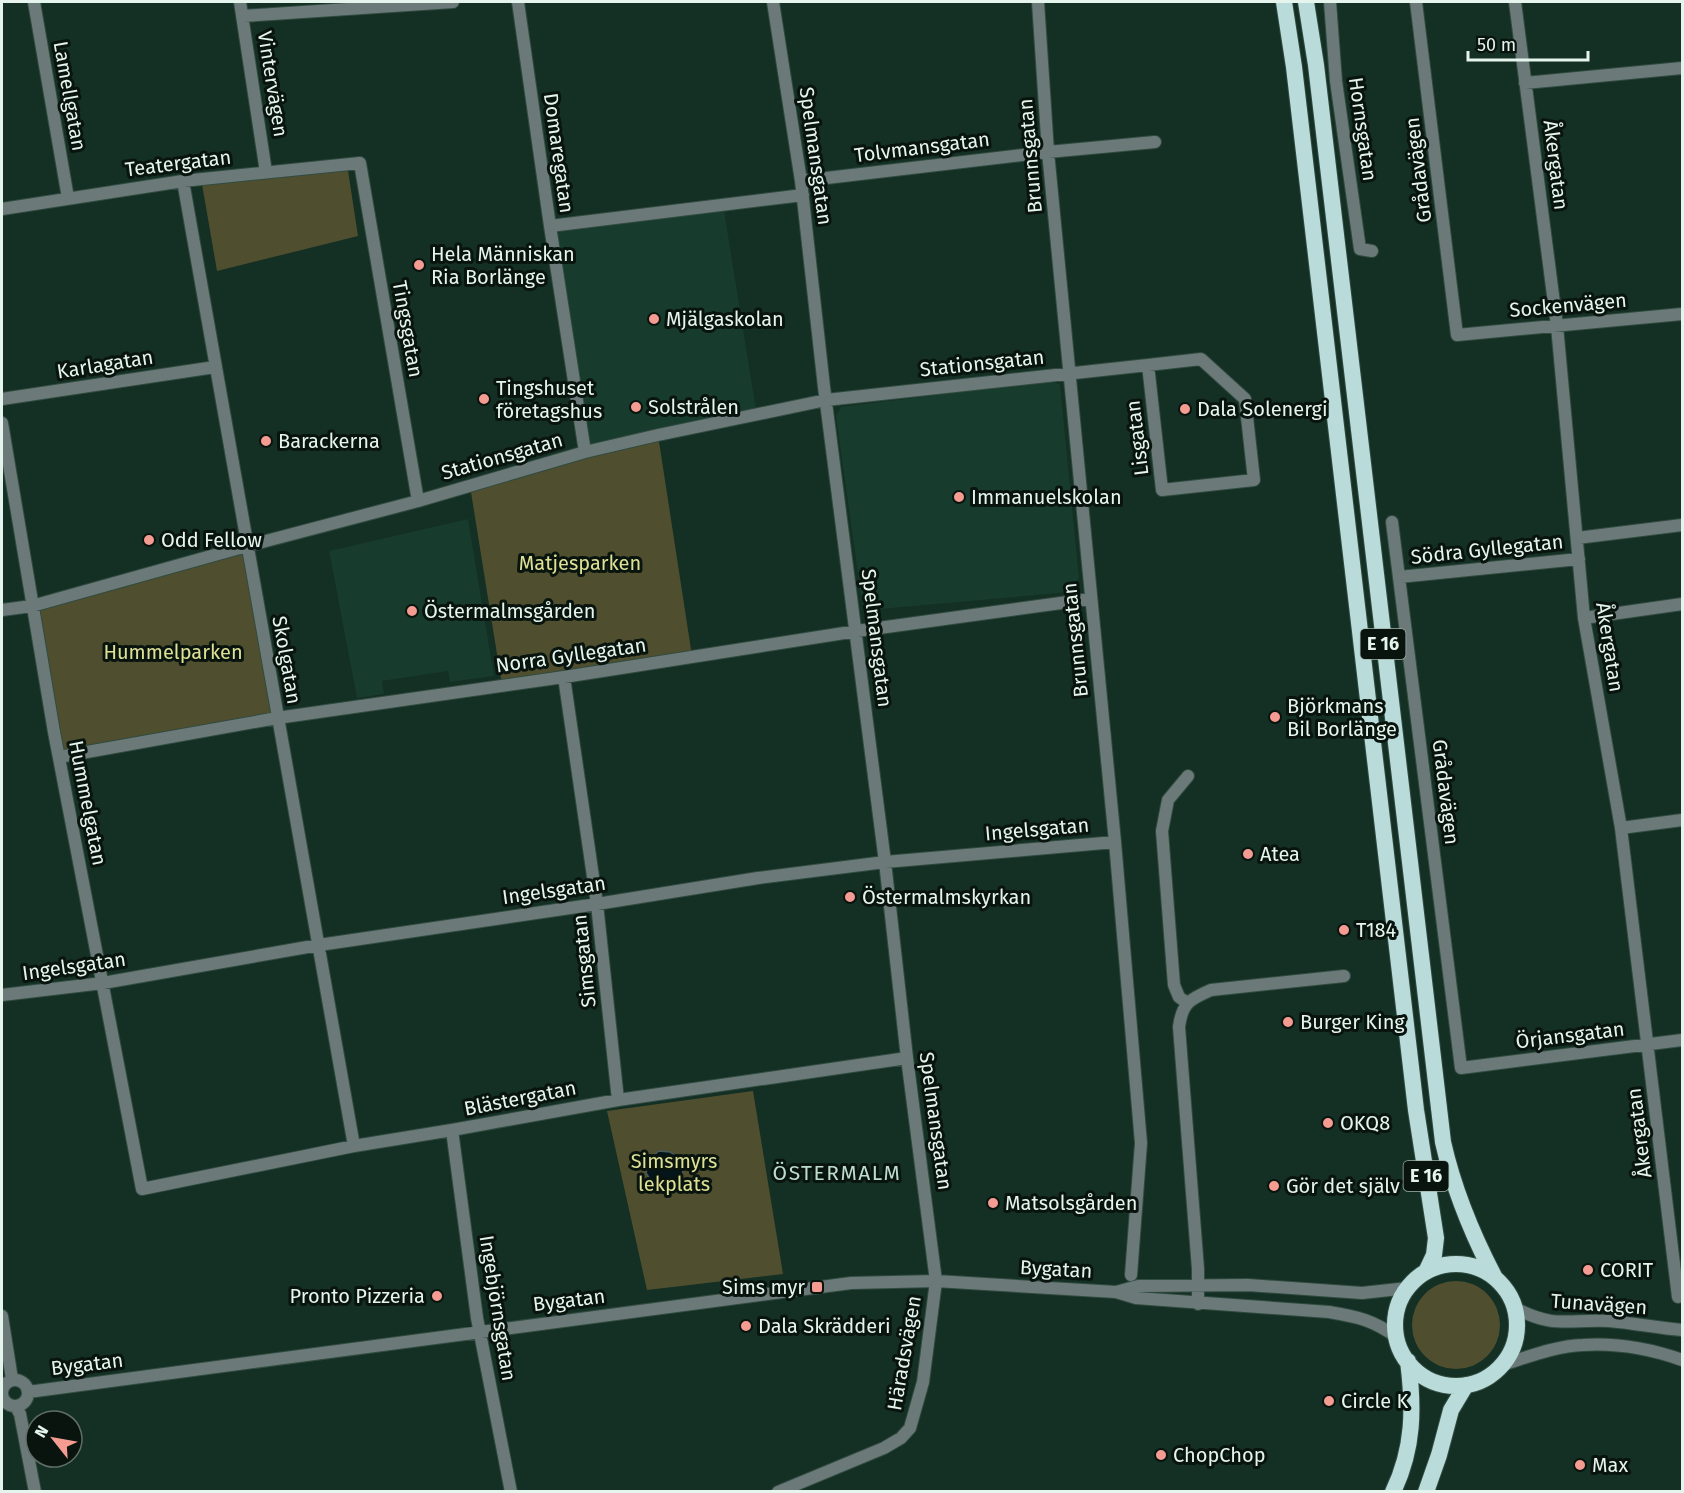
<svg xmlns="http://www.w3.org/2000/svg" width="1684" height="1493" viewBox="0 0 1684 1493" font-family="'Fira Sans',sans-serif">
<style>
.built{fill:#173b2d}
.green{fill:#4f4f2f}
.water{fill:#04161b;stroke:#48595a;stroke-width:1.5}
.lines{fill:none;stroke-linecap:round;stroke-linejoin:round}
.minor-casing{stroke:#314b40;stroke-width:14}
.tertiary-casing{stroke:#314b40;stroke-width:14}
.trunk-casing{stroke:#314b40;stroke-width:18}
.minor{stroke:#6b7a79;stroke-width:12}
.tertiary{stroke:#6b7a79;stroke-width:12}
.trunk{stroke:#b9dcda;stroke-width:16}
.poi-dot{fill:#f59c92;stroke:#09140f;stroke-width:2}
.labels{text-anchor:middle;stroke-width:6;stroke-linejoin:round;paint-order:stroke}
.shield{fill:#09140f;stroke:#a3b2aa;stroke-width:1.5}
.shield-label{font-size:18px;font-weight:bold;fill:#e5f5ed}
.street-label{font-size:20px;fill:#e5f5ed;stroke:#09140f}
.poi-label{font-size:20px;fill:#e5f5ed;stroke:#09140f;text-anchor:start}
.park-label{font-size:20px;fill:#dee094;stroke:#09140f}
.neighbourhood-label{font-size:21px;letter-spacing:1.5px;fill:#bcdccc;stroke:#09140f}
</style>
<rect width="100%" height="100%" fill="#142f24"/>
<path class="built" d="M724 210 756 410 587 450 552 229Z
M1048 381 1060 384 1079 578 1070 592 869 610 862 603 836 416 841 407Z
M468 519 494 676 450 682 448 671 382 681 384 694 357 698 329 551Z"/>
<path class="green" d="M347 164 358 236 217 271 202 184Z
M658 435 692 656 502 685 470 486Z
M247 546 277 718 59 757 32 606Z
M753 1091 783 1274 647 1290 607 1111Z
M1412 1325a44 44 0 1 1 88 0a44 44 0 1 1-88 0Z"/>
<path class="water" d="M659 1151 670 1152 682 1159C685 1177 682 1182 667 1190L654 1185 646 1173 650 1158Z"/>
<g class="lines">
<g class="minor-casing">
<path id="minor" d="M34 2 68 198
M240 2 266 172
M518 2 550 226 585 452
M773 2 801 181 824 387 885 862 907 1058 936 1281 923 1382 910 1428 901 1438 884 1448 778 1492
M1038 2 1048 152 1115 842 1141 1143 1131 1275
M1330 2 1336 81 1360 249 1372 251
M1416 2 1457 335 1682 314
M1515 2 1557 326 1584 618 1621 828 1678 1297 1682 1296
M243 16 453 2
M1525 83 1682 68
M183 181 354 1146
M801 181 1048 152 1155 142
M2 209 183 181 360 163 418 501
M550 226 803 195
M2 399 215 367
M2 423 54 732 142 1189 354 1146 452 1130 618 1100 907 1058
M1392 522 1461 1068 1682 1040
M1577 538 1682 525
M1399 577 1579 559
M2 610 32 606 247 546 418 501 585 452 658 435 826 400 1148 365 1201 359 1245 399 1254 480 1162 490 1148 365
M1584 618 1682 604
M564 677 597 904 618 1100
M59 757 277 718 564 677 857 631 1090 599
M1621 828 1682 820
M2 995 103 983 319 945 597 904 758 878 885 862 1115 842
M1187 1003 1179 997 1174 985 1162 831 1168 800 1188 776
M452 1130 477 1318 511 1492
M1116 1292 1138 1286 1248 1285 1362 1293 1408 1288
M1198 1304V1269L1179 1027C1182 1003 1190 999 1211 990L1344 976
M2 1316 12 1379
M2 1393a13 13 0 1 1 26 0a13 13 0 1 1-26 0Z
M28 1392 851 1283 936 1281 1116 1292 1136 1298 1329 1312C1359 1317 1372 1320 1397 1337
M16 1407 20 1414 35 1492"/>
</g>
<g class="tertiary-casing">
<path id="tertiary" d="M1515 1308C1555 1329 1568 1319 1609 1321 1633 1323 1658 1328 1682 1330
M1502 1365C1528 1357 1555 1346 1583 1345 1616 1343 1651 1349 1682 1360"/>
</g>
<g class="trunk-casing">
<path id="trunk" d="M1284 2 1294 67 1416 1110 1436 1238 1434 1255 1426 1272
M1306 2 1316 65 1443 1142C1454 1191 1472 1234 1495 1278
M1395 1325a61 61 0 1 1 122 0a61 61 0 1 1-122 0Z
M1393 1492C1414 1448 1414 1408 1408 1361
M1426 1492 1439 1455 1451 1410 1466 1385"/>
</g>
<use href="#minor" class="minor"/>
<use href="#tertiary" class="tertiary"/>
<use href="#trunk" class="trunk"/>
</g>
<g class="poi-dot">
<circle cx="419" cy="265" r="6"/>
<circle cx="654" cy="319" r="6"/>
<circle cx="484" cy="399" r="6"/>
<circle cx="636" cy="407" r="6"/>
<circle cx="1185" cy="409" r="6"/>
<circle cx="266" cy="441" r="6"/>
<circle cx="959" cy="497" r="6"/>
<circle cx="149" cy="540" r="6"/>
<circle cx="412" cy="611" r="6"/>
<circle cx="1275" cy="717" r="6"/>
<circle cx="1248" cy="854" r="6"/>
<circle cx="850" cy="897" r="6"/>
<circle cx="1344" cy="930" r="6"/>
<circle cx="1288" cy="1022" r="6"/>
<circle cx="1328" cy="1123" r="6"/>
<circle cx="1274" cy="1186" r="6"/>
<circle cx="993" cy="1203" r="6"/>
<circle cx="1588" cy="1270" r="6"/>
<rect x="811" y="1281" width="12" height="12" rx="3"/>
<circle cx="437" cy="1296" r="6"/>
<circle cx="746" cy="1326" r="6"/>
<circle cx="1329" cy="1401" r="6"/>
<circle cx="1161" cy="1455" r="6"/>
<circle cx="1580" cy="1465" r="6"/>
</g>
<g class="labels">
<g class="shield">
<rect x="1360.5" y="629" width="45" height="30" rx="4.5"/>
<rect x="1403.5" y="1161" width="45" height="30" rx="4.5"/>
</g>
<g class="shield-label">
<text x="1383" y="650">E 16</text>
<text x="1426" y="1182">E 16</text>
</g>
<g class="street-label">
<text transform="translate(273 84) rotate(81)" y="7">Vintervägen</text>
<text transform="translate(70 96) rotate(80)" y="7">Lamellgatan</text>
<text transform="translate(1363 129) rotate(82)" y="7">Hornsgatan</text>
<text transform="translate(922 147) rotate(-7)" y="7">Tolvmansgatan</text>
<text transform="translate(559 153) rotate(82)" y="7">Domaregatan</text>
<text transform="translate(816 156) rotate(82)" y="7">Spelmansgatan</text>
<text transform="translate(1030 156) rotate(-95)" y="7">Brunnsgatan</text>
<text transform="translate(178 163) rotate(-7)" y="7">Teatergatan</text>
<text transform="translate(1556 165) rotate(83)" y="7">Åkergatan</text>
<text transform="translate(1418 170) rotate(-97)" y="7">Grådavägen</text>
<text transform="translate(1568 305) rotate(-5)" y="7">Sockenvägen</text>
<text transform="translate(408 329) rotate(80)" y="7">Tingsgatan</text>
<text transform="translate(982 363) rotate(-6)" y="7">Stationsgatan</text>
<text transform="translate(105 364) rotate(-9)" y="7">Karlagatan</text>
<text transform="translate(1137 438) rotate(-97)" y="7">Lisgatan</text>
<text transform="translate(502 456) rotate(-16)" y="7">Stationsgatan</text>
<text transform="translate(1487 549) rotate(-6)" y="7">Södra Gyllegatan</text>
<text transform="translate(877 638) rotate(83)" y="7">Spelmansgatan</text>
<text transform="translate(1075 640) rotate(-96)" y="7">Brunnsgatan</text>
<text transform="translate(1610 647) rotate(81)" y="7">Åkergatan</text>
<text transform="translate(571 655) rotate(-8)" y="7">Norra Gyllegatan</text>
<text transform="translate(287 660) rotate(80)" y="7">Skolgatan</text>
<text transform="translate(1446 792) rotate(83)" y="7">Grådavägen</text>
<text transform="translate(88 803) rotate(79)" y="7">Hummelgatan</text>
<text transform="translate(1037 829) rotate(-5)" y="7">Ingelsgatan</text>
<text transform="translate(554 890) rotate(-8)" y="7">Ingelsgatan</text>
<text transform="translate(584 961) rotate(-96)" y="7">Simsgatan</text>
<text transform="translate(74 966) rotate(-8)" y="7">Ingelsgatan</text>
<text transform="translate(1570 1035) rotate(-7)" y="7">Örjansgatan</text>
<text transform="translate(520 1098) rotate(-11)" y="7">Blästergatan</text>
<text transform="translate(936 1121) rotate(82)" y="7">Spelmansgatan</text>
<text transform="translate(1639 1133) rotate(-97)" y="7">Åkergatan</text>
<text transform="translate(1056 1269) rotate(3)" y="7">Bygatan</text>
<text transform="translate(569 1300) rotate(-7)" y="7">Bygatan</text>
<text transform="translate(1599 1304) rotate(4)" y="7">Tunavägen</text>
<text transform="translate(498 1308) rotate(81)" y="7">Ingebjörnsgatan</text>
<text transform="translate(904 1353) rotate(-80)" y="7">Häradsvägen</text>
<text transform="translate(87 1364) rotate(-7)" y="7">Bygatan</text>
</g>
<g class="poi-label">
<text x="431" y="261">Hela Människan<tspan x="431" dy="23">Ria Borlänge</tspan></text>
<text x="666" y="326">Mjälgaskolan</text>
<text x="496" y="395">Tingshuset<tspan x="496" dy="23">företagshus</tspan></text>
<text x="648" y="414">Solstrålen</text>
<text x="1197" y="416">Dala Solenergi</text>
<text x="278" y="448">Barackerna</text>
<text x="971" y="504">Immanuelskolan</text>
<text x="161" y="547">Odd Fellow</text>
<text x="424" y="618">Östermalmsgården</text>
<text x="1287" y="713">Björkmans<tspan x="1287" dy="23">Bil Borlänge</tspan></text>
<text x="1260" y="861">Atea</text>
<text x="862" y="904">Östermalmskyrkan</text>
<text x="1356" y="937">T184</text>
<text x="1300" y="1029">Burger King</text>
<text x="1340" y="1130">OKQ8</text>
<text x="1286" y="1193">Gör det själv</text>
<text x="1005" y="1210">Matsolsgården</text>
<text x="1600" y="1277">CORIT</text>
<text x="805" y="1294" text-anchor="end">Sims myr</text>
<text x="425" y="1303" text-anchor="end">Pronto Pizzeria</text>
<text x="758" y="1333">Dala Skrädderi</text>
<text x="1341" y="1408">Circle K</text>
<text x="1173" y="1462">ChopChop</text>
<text x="1592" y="1472">Max</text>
</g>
<g class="park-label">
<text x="580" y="570">Matjesparken</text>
<text x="173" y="659">Hummelparken</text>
<text x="674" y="1168">Simsmyrs<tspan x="674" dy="23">lekplats</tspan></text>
</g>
<g class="neighbourhood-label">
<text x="837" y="1180">ÖSTERMALM</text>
</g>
</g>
<rect width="1684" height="1493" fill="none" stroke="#e5f5ed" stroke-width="6"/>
<g transform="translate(54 1439) rotate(301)"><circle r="28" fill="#09140f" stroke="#616e68" stroke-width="1.5"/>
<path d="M0-4.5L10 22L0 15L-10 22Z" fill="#f59c92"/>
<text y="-9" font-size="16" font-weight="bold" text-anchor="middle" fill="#e5f5ed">N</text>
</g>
<path d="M1468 51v9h120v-9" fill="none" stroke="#e5f5ed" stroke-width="3"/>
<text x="1477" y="51" font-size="18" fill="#e5f5ed" stroke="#09140f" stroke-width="4.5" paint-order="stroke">50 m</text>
</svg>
